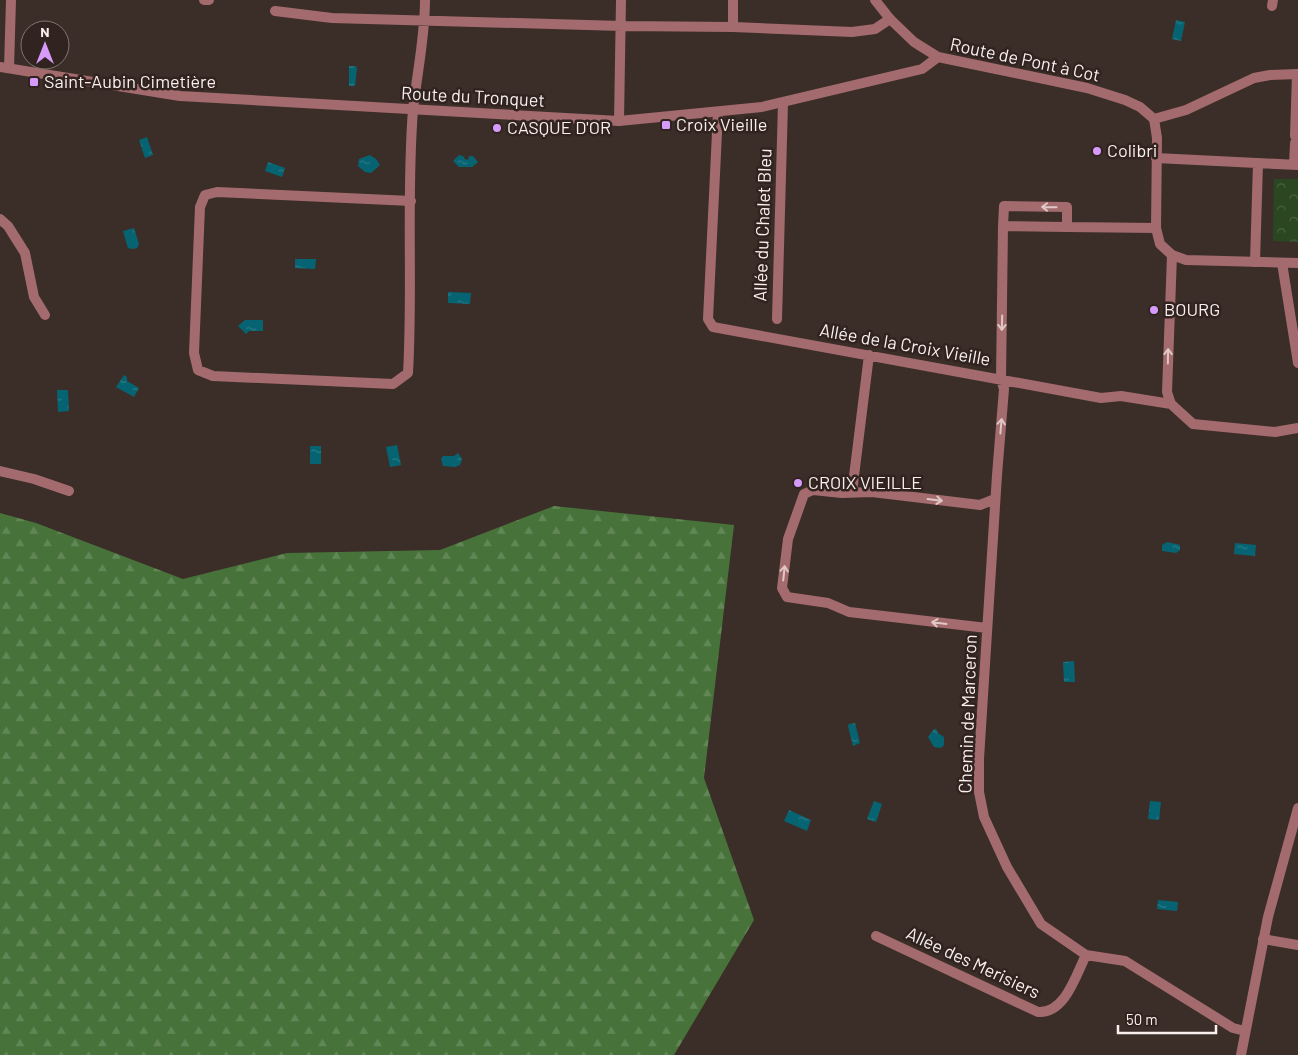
<svg xmlns="http://www.w3.org/2000/svg" width="1298" height="1055" viewBox="0 0 1298 1055" font-family="Barlow,sans-serif">
<style>
.forest{fill:url(#forest-firs)}
.park{fill:url(#park-crowns)}
.water{fill:url(#water-ripples)}
.lines{fill:none;stroke-linecap:round;stroke-linejoin:round}
.pedestrian{stroke:#a36b6e;stroke-width:10}
.minor{stroke:#a36b6e;stroke-width:10}
.tertiary{stroke:#a36b6e;stroke-width:10}
.oneway{stroke:#dfc7c6}
.poi-dot{fill:#d69bfa;stroke:#31231f;stroke-width:2}
.labels{text-anchor:middle;stroke-width:5;stroke-linejoin:round;paint-order:stroke}
.street-label{font-size:18px;fill:#f9efec;stroke:#31231f}
.poi-label{font-size:18px;fill:#f9efec;stroke:#31231f;text-anchor:start}
</style>
<defs>
<pattern id="forest-firs" width="22" height="20" patternUnits="userSpaceOnUse" patternTransform="scale(1.25)"><rect width="22" height="20" fill="#47733a"/><path d="M5 1l3.5 6h-7zM16 11l3.5 6h-7z" fill="#628757"/></pattern>
<pattern id="park-crowns" width="20" height="18" patternUnits="userSpaceOnUse" patternTransform="scale(1.25)"><rect width="20" height="18" fill="#2a4721"/><path d="M2 6a3 3 0 1 1 6 0M12 15a3 3 0 1 1 6 0" fill="none" stroke="#4a6241"/></pattern>
<pattern id="water-ripples" width="26" height="14" patternUnits="userSpaceOnUse" patternTransform="scale(1.25)"><rect width="26" height="14" fill="#066472"/><path d="M2 4q2-2 4 0t4 0M15 11q2-2 4 0t4 0" fill="none" stroke="#2b7a86"/></pattern>
</defs>
<rect width="100%" height="100%" fill="#3b2d28"/>
<path class="forest" d="M554 506 734 525 704 778 754 920 674 1055H0V513L36 523 183 579 287 553 440 550Z"/>
<path class="park" d="M1274 179H1298V242L1273 241Z"/>
<path class="water" d="M1176 20 1185 22 1181 41 1172 39Z
M349 66H356L357 69 355 86H349Z
M147 137 153 155 145 158 139 140Z
M370 155 376 159 380 165 371 173 365 172 358 166 359 159Z
M459 155 463 156 465 159 468 160 469 156H473L478 162 472 167H459L453 161Z
M268 162 285 168 282 177 265 171Z
M134 228 139 244 137 248 132 249 128 248 123 231Z
M295 259H316L315 269 295 268Z
M448 292 471 293 470 304 448 303Z
M245 320H263V331H249L246 334 238 326Z
M124 375 127 377V381L139 388 134 397 116 387Z
M57 390H68L69 411 58 412Z
M397 445 401 465 390 467 386 447Z
M310 446H321V464H310Z
M458 453 462 459 460 465 455 467 443 466 441 459 443 456H454Z
M1167 542 1180 545V550L1176 553 1162 551V545Z
M1235 543 1256 545 1255 556 1234 554Z
M1074 661 1075 682H1064L1063 662Z
M855 723 860 743 853 746 848 726 849 724Z
M934 729H936L938 733 944 737V745L941 748 934 747 928 737Z
M874 801 882 804 876 822 867 819Z
M1150 801 1161 802 1159 820 1148 819Z
M789 810 811 820 807 831 784 821Z
M1158 900 1178 902 1177 911 1157 909Z"/>
<g class="lines">
<path class="pedestrian" d="M1295 136 1297 74
M1156 158 1298 165
M1294 165 1295 143
M1255 262 1258 163"/>
<path class="minor" d="M204 0H209
M1272 6 1273 0
M275 11 332 18 622 26 733 27 852 32 875 29 890 19
M733 27V0
M9 68 11 0
M718 112 708 319 713 327 1101 398 1121 396 1171 404 1193 424 1275 432 1298 428
M1154 119 1186 110 1254 78 1270 75 1298 74
M619 121 621 0
M411 201 217 192 205 195 200 207 194 353 198 370 213 376 393 384 408 373C413 286 406 197 413 110 417 73 425 37 425 0
M0 219 8 226 25 253 34 297 45 315
M1003 226 1067 227V207L1004 206 1003 226 1001 379 1004 389 997 475 979 759V792L984 817 1007 867 1041 924 1086 955 1125 961 1233 1028 1245 1031
M1067 227 1156 228
M777 319 783 103
M1171 404 1167 392 1172 255
M0 471 34 479 69 491
M852 492 869 355
M987 628 849 612 828 603 787 597 782 588 788 539 804 494 813 490 842 493 872 492 980 505 995 499
M876 936 1038 1012C1065 1014 1076 975 1086 955
M1263 939 1298 945"/>
<path class="tertiary" d="M875 0 890 19 914 42 938 57 1087 88 1125 100 1140 107 1154 119 1157 138 1156 228 1160 244 1172 255 1186 260 1298 263
M0 67 180 96 619 121 762 107 922 69 938 57
M1282 263 1298 363
M1241 1055 1268 917 1298 808"/>
</g>
<defs><path id="oneway-shaft" d="M-6 0H5M1.5-3L5.5 0L1.5 3" fill="none" stroke-width="1.6" stroke-linecap="round" stroke-linejoin="round" transform="scale(1.25)"/></defs>
<g class="oneway">
<use href="#oneway-shaft" transform="translate(1049 207) rotate(-179)"/>
<use href="#oneway-shaft" transform="translate(1002 323) rotate(91)"/>
<use href="#oneway-shaft" transform="translate(1168 356) rotate(-89)"/>
<use href="#oneway-shaft" transform="translate(1001 426) rotate(-85)"/>
<use href="#oneway-shaft" transform="translate(935 500) rotate(7)"/>
<use href="#oneway-shaft" transform="translate(784 573) rotate(-84)"/>
<use href="#oneway-shaft" transform="translate(939 623) rotate(-173)"/>
</g>
<g class="poi-dot">
<rect x="29" y="77" width="10" height="10" rx="2.5"/>
<rect x="661" y="120" width="10" height="10" rx="2.5"/>
<circle cx="497" cy="128" r="5"/>
<circle cx="1097" cy="151" r="5"/>
<circle cx="1154" cy="310" r="5"/>
<circle cx="798" cy="483" r="5"/>
</g>
<g class="labels">
<g class="street-label">
<text transform="translate(1025 60) rotate(12)" y="6">Route de Pont à Cot</text>
<text transform="translate(473 97) rotate(3)" y="6">Route du Tronquet</text>
<text transform="translate(763 225) rotate(-88)" y="6">Allée du Chalet Bleu</text>
<text transform="translate(905 345) rotate(10)" y="6">Allée de la Croix Vieille</text>
<text transform="translate(968 714) rotate(-88)" y="6">Chemin de Marceron</text>
<text transform="translate(973 963) rotate(25)" y="6">Allée des Merisiers</text>
</g>
<g class="poi-label">
<text x="44" y="88">Saint-Aubin Cimetière</text>
<text x="676" y="131">Croix Vieille</text>
<text x="507" y="134">CASQUE D'OR</text>
<text x="1107" y="157">Colibri</text>
<text x="1164" y="316">BOURG</text>
<text x="808" y="489">CROIX VIEILLE</text>
</g>
</g>
<g transform="translate(45 45)"><circle r="24" fill="#31231f" stroke="#817571"/>
<path d="M0-4L9 19L0 12L-9 19Z" fill="#d69bfa"/>
<text y="-8" font-size="14" font-weight="bold" text-anchor="middle" fill="#f9efec">N</text>
</g>
<path d="M1118 1025v8h98v-8" fill="none" stroke="#f9efec" stroke-width="2.5"/>
<text x="1126" y="1025" font-size="15" fill="#f9efec" stroke="#31231f" stroke-width="4" paint-order="stroke">50 m</text>
</svg>
